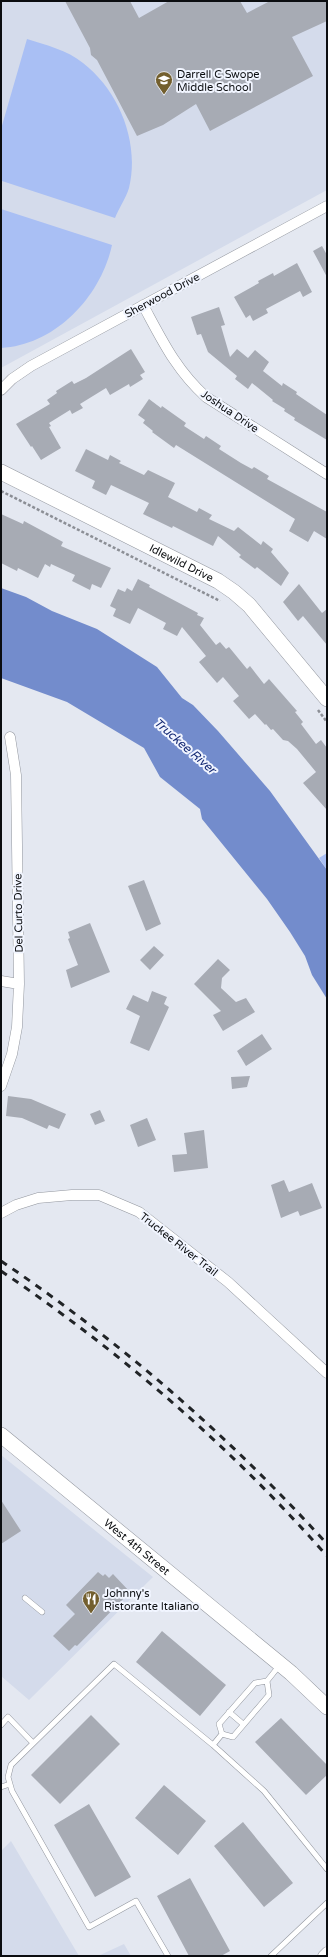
<svg xmlns="http://www.w3.org/2000/svg" width="328" height="1957" viewBox="0 0 328 1957" font-family="'Varela Round',sans-serif">
<style>
.built{fill:#d4dbeb}
.green{fill:#a9bff4}
.water{fill:#738ccc}
.building{fill:#a7abb4}
.lines{fill:none;stroke-linecap:round;stroke-linejoin:round}
.lane-casing{stroke:#92969e;stroke-width:6}
.street-casing{stroke:#92969e;stroke-width:11}
.secondary-casing{stroke:#92969e;stroke-width:16}
.path{stroke:#8b8e95;stroke-width:2.5;stroke-dasharray:3 2;stroke-linecap:butt}
.lane{stroke:#fff;stroke-width:5}
.street{stroke:#fff;stroke-width:10}
.secondary{stroke:#fff;stroke-width:15}
.rail{stroke:#212427;stroke-width:3;stroke-dasharray:7 7;stroke-linecap:butt}
.labels{text-anchor:middle;stroke-width:4;stroke-linejoin:round;paint-order:stroke}
.poi-label{font-size:11px;fill:#0b0d10;stroke:#f1f5ff;text-anchor:start}
.street-label{font-size:11px;fill:#0b0d10;stroke:#f1f5ff}
.water-label{font-size:12px;font-style:italic;fill:#172c76;stroke:#f1f5ff}
</style>
<rect width="100%" height="100%" fill="#e4e8f1"/>
<path class="built" d="M1 1H327V190L1 368Z
M1 1455 153 1577 29 1700 1 1676Z
M11 1841 79 1956H1V1851Z
M124 1944 131 1956H98Z"/>
<path class="green" d="M27 39C46 45 67 50 83 63 119 91 140 142 129 188 126 198 119 208 115 218L2 181 1 179V129Z
M1 209 112 245C101 296 56 345 1 348Z
M327 853V870L319 858Z"/>
<path class="water" d="M1 588 26 597 52 611 97 629 157 667 182 698 193 705 218 731 270 791 327 870V999L312 975 305 956 290 932 267 899 202 819 200 809 160 777 144 748 67 702 1 678Z"/>
<path class="building" d="M65 1H130L139 18 169 1H240L247 13 270 1H327V21L292 37 313 76 210 131 196 104 163 125 137 136 97 60 91 55 90 48Z
M322 246 327 255V277L313 251Z
M297 263 312 292 303 297 300 291 266 309 268 313 253 321 250 315 246 318 234 297 259 283 258 281 273 273 274 276Z
M219 307 225 325 221 326 230 357 237 349 248 358 255 350 269 362 263 371 282 386 283 383 297 392 296 394 327 415V440L294 420 295 418 284 411 285 409 272 401 273 400 252 383 248 389 235 379 237 376 208 352 201 334 197 335 191 317Z
M131 349 145 372 140 375 143 379 130 387 129 384 110 395 106 388 80 404 83 408 72 414 70 410 49 423 51 426 49 427 61 448 41 460 32 446 31 447 16 424 50 404 47 400 57 393 56 391 72 381 74 384 86 378Z
M149 399 161 408 162 406 186 423 184 426 204 439 206 436 221 446 219 449 241 463 252 469 254 467 269 476 267 479 327 512V539L314 531 308 542 289 531 295 519 176 445 174 448 152 432 153 431 143 423 145 420 138 415Z
M86 449 108 460 110 455 121 461 119 463 144 475 148 470 175 483 168 497 197 512 199 508 212 515 209 519 234 531 238 527 261 545 263 541 273 549 271 552 289 573 281 586 257 567 255 569 239 557 241 555 218 536 213 546 173 526 172 528 143 514 149 503 111 485 106 495 92 488 95 481 75 471Z
M1 514 23 524 24 521 63 542 61 546 111 568 101 588 92 584 90 590 72 581 75 575 51 564 50 567 45 564 38 578 18 568 17 571 1 563Z
M138 579 150 585 149 587 198 613 197 615 204 618 200 625 216 645 220 642 226 649 229 647 247 669 250 666 264 684 269 679 297 711 295 712 303 722 301 724 316 744 321 740 327 748V810L303 783 316 772 297 749 288 741 283 740 273 729 271 730 266 724 265 725 255 714 249 719 233 701 239 696 223 677 217 683 199 662 206 656 182 627 177 636 163 629 166 623 138 608 130 624 113 616 116 609 110 606 118 589 125 592 127 588 132 591Z
M299 584 322 613 327 609V645L303 616 298 621 283 602Z
M144 880 161 924 146 931 128 886Z
M90 923 110 972 71 988 66 970 78 965 68 939 70 938 68 932Z
M154 946 164 955 150 970 140 960Z
M218 959 230 970 222 978 221 988 236 1002 246 998 255 1012 223 1031 213 1015 221 1011 194 984Z
M152 991 167 997 164 1004 169 1007 149 1051 130 1043 140 1016 126 1009 133 995 148 1002Z
M262 1034 272 1049 246 1066 237 1051Z
M250 1076 247 1087 232 1089 231 1077Z
M8 1096 31 1099 66 1114 59 1129 49 1125 47 1129 22 1118 6 1116Z
M100 1110 105 1121 95 1125 90 1114Z
M147 1118 156 1140 138 1147 130 1125Z
M204 1130 208 1168 174 1172 172 1155 187 1154 184 1133Z
M284 1180 289 1192 312 1183 322 1208 300 1216 298 1211 281 1218 271 1185Z
M1 1500 21 1531 1 1544Z
M98 1572 103 1576 105 1574 109 1578 113 1574 130 1592 77 1646 75 1645 69 1651 53 1636 75 1614 66 1605Z
M162 1631 226 1685 200 1716 136 1662Z
M91 1715 120 1744 60 1804 31 1775Z
M281 1718 327 1765V1775L306 1795 255 1742Z
M164 1785 206 1821 178 1855 135 1818Z
M89 1804 131 1877 95 1897 54 1825Z
M243 1822 293 1883 264 1907 214 1846Z
M190 1878 230 1951 221 1956H189L157 1896Z"/>
<g class="lines">
<g class="lane-casing">
<path id="lane" d="M25 1598 42 1612
M229 1712 243 1724
M1 1725 8 1717 33 1743
M222 1734 219 1724 255 1683 267 1681 279 1666
M222 1734 233 1737 269 1695 267 1681
M213 1745 222 1734
M1 1787 10 1784
M168 1956 136 1901 89 1927 12 1791 8 1777 11 1765 114 1664 213 1745 264 1791 327 1869
M271 1956 327 1903"/>
</g>
<g class="street-casing">
<path id="street" d="M143 305C162 340 176 370 206 397L327 474
M1 390 12 379 31 366 327 206
M1 981 19 984
M1 1086 12 1054 17 1027 19 984 16 775 10 737
M1 1213 16 1205 38 1198 72 1195H99L139 1212 228 1282 327 1373
M323 1956 327 1952"/>
</g>
<g class="secondary-casing">
<g id="secondary">
<path id="s1" d="M1 472 218 581 234 592 249 605 327 699"/>
<path id="s2" d="M1 1435 291 1673 327 1707"/>
</g>
</g>
<path class="path" d="M1 491 220 601
M318 710 327 722"/>
<use href="#lane" class="lane"/>
<use href="#street" class="street"/>
<use href="#secondary" class="secondary"/>
<path class="rail" d="M1 1261C121 1342 230 1437 327 1544
M1 1271C121 1352 232 1448 327 1556"/>
</g>
<defs>
<g id="school-pin" transform="scale(0.9)"><path d="M0 17L-7.5 6A9.5 9.5 0 1 1 7.5 6Z" fill="#735f2e" stroke="#f1f5ff"/><path d="M0-5L7-2L0 1L-7-2ZM-4 1L0 2.5L4 1V4Q0 6-4 4Z" fill="#fff"/></g>
<g id="restaurant-pin" transform="scale(0.9)"><path d="M0 17L-7.5 6A9.5 9.5 0 1 1 7.5 6Z" fill="#735f2e" stroke="#f1f5ff"/><path d="M-5-6h1v4h1v-4h1v4h1v-4h1v5L-1.5 .5V6h-2V.5L-5-1ZM5-6V6H3V1.5H1.5Q1.5-4 5-6Z" fill="#fff"/></g>
</defs>
<g fill-rule="evenodd">
<use href="#school-pin" x="164" y="80"/>
<use href="#restaurant-pin" x="91" y="1599"/>
</g>
<g class="labels">
<g class="poi-label">
<text x="177" y="78">Darrell C Swope<tspan x="177" dy="13">Middle School</tspan></text>
<text x="104" y="1597">Johnny's<tspan x="104" dy="13">Ristorante Italiano</tspan></text>
</g>
<g class="street-label">
<text transform="translate(162 295) rotate(-28)" y="4">Sherwood Drive</text>
<text transform="translate(230 411) rotate(34)" y="4">Joshua Drive</text>
<text dy="4" stroke="none"><textPath href="#s1" startOffset="202">Idlewild Drive</textPath></text>
<text transform="translate(18 913) rotate(-91)" y="4">Del Curto Drive</text>
<text transform="translate(179 1244) rotate(38)" y="4">Truckee River Trail</text>
<text dy="4" stroke="none"><textPath href="#s2" startOffset="176">West 4th Street</textPath></text>
</g>
<g class="water-label">
<text transform="translate(185 746) rotate(41)" y="4">Truckee River</text>
</g>
</g>
<rect width="328" height="1957" fill="none" stroke="#0b0d10" stroke-width="4"/>
</svg>
